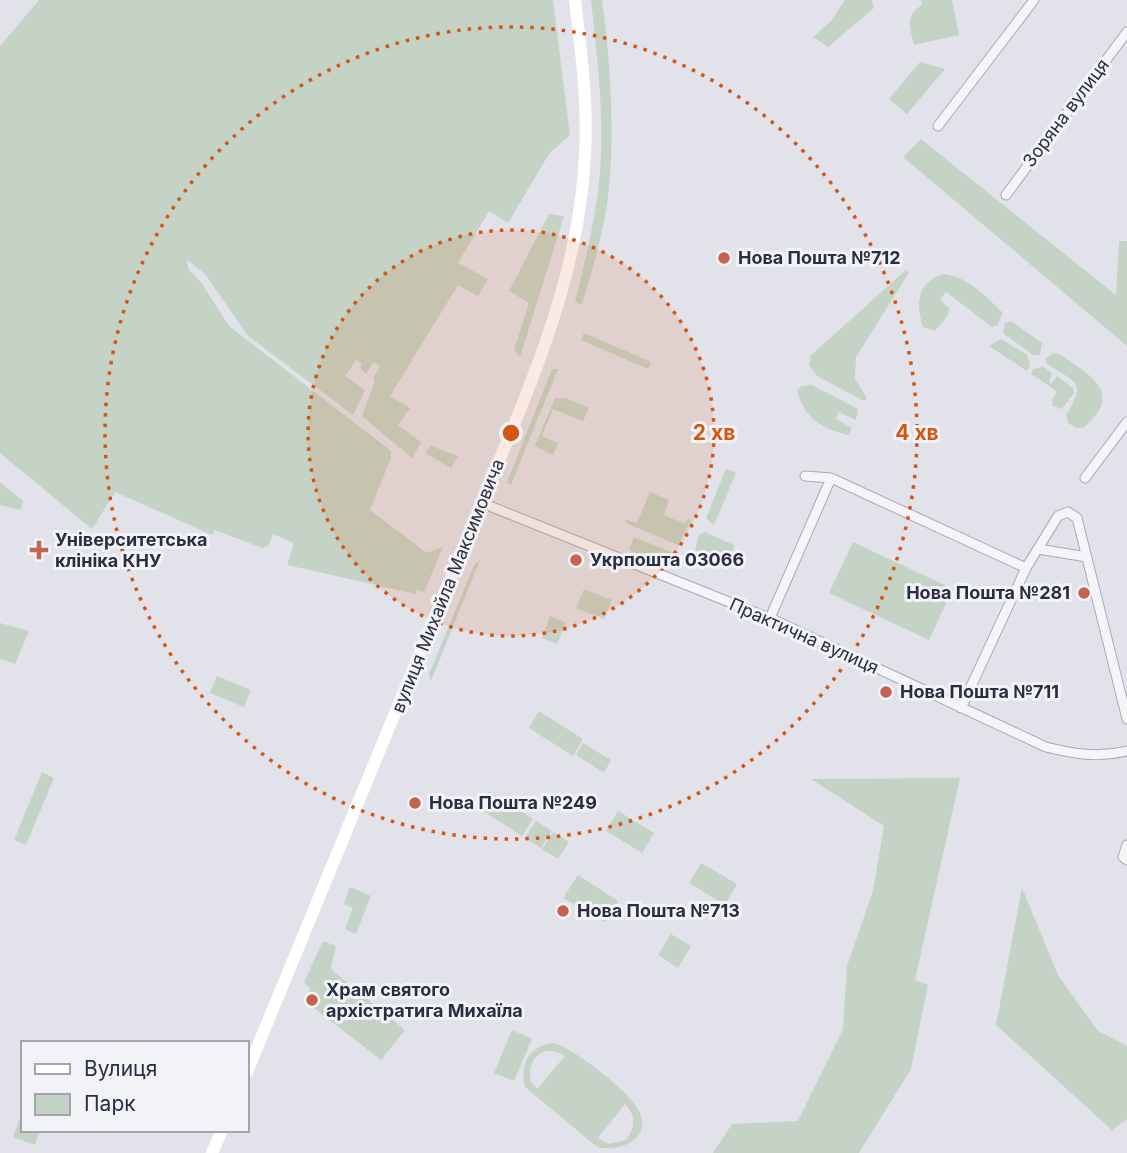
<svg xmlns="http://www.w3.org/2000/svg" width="1127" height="1153" viewBox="0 0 1127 1153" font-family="Inter,sans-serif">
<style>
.green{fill:#c4d3c5;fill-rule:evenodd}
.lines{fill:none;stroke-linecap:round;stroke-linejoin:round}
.minor-casing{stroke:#a7a9b4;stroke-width:11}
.minor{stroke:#f5f5f8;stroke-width:9}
.secondary{stroke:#fff;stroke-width:12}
.ring{fill:none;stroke:#d55511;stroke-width:3.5;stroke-dasharray:3.5 7}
.poi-dot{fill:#c56351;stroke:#f2f3f7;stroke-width:2.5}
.labels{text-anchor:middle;stroke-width:6;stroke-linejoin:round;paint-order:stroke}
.street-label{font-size:18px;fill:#2b2d41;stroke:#f2f3f7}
.poi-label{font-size:18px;font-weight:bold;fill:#2b2d41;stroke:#f2f3f7;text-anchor:start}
.centre{fill:#d55511;stroke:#f2f3f7;stroke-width:3.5}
.ring-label{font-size:21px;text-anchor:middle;font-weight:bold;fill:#d55511;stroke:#f2f3f7;stroke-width:6;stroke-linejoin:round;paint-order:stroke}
</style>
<rect width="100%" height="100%" fill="#e2e3ea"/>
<path class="green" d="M39 0H553L570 135 549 154 508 223 489 211 458 263 488 279 478 296 458 285 390 396 410 408 398 425 421 442 412 458 362 416 375 381 373 378 380 366 373 362 366 374 360 368 362 364 356 360 345 376 365 390 353 415 248 336 205 274 186 259 189 270 201 282 229 326 391 451V458L370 510 427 553 443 547 424 592 417 590 416 594 287 565 294 543 273 534 268 546 263 548 214 530 212 535 115 492 92 529 0 453V46Z
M591 0H602C610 58 614 119 610 178 607 221 594 264 582 305L575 302C584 266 593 229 598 192 606 129 598 63 591 0Z
M845 0H872L874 8 828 47 813 37 831 21Z
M921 0H952L959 35 914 45C910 27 904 16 922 5Z
M920 62 945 69 907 114 889 99Z
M921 139 1116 295 1119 241H1127V346L903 157Z
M549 214 564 216 520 357 514 350 529 303 509 291Z
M905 271 909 272 905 279 856 357 855 379 867 398 864 401 817 376 809 365 811 355Z
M944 274C968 277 987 297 1003 313L997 325 992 327 946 292 940 300 949 308 948 315 935 331 923 327C915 303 918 281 944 274Z
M1011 321 1042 343 1040 355H1033L1003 333 1005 323Z
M584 333 651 362 648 369 581 340Z
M1001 339 1027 355 1030 365 1027 371 989 346Z
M1053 353 1059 354C1089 374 1126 393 1083 428H1076L1068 423 1066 415C1087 381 1076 383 1047 364L1045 359Z
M1043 366 1052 373 1049 382 1051 384 1057 376 1073 388 1074 393 1062 409 1053 406 1052 400 1057 391 1031 374 1032 370Z
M552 369H558L511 485 507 482Z
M812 385 858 409 856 420 839 412 836 419 852 428 848 435C822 429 804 418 797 391L801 386Z
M555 398H566L589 408 583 421 553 409 542 436 558 443 553 455 535 446Z
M431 446 458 456 451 468 425 453Z
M726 469 736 473 714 525 706 518Z
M0 482 23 501 21 510 0 505Z
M650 492 669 500 664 515 685 524 688 519 691 520 678 545 626 523 625 519 637 523Z
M705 532 734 545 729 562 724 564 695 550 699 534Z
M634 537 676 554 671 567 629 550Z
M853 542 953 589 929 640 829 593Z
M480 560 431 681 429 674 474 565Z
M584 589 612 600 604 619 576 608Z
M550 616 566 623 557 644 542 638Z
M0 623 29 631 15 664 0 659Z
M217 676 251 690 244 707 210 693Z
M539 711 583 739 573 756 529 728Z
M583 743 611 760 604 773 576 755Z
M42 772 54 778 26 845 14 840Z
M960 778 915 980 928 985 911 1069 859 1153H713L732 1124 798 1121 843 1029 847 966 873 891 884 826 811 779Z
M489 791 533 819 522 836 478 808Z
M618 811 654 833 642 853 606 831Z
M536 821 552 831 541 848 525 838Z
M553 832 569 842 558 859 542 849Z
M701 863 737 884 725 905 689 883Z
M578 875 618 901 605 922 563 898Z
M350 887 371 896 356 934 345 929 353 908 344 904Z
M1022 888 1058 975 1098 1031 1127 1046V1119L1112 1130 996 1025Z
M671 934 691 946 678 968 658 955Z
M323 941 336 946 331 967 334 972 405 1030 381 1060 305 1001 310 989 304 982Z
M512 1030 532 1039 514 1081 494 1073Z
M554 1043C576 1050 626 1089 638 1109 654 1137 622 1153 597 1147L525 1087C520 1064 529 1045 554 1043ZM546 1051H555L565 1056 537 1089 531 1082C528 1069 532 1055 546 1051ZM625 1104C636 1116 636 1127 626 1140L609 1144 598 1138Z
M23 1110V1130H40L35 1145 13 1137Z"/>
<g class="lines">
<g class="minor-casing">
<path id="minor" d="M938 126 1034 0
M1006 195 1127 32
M805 476 831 478 1026 568
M1085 478 1127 422
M482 503 774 620 1046 747C1074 754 1098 758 1127 751
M1038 549 1087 557
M770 618 831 478
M961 708 1026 568 1058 516 1068 512 1077 518 1127 719
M1127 845 1123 857 1127 860"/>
</g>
<use href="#minor" class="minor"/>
<path class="secondary" d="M247 1072 520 410C553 328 581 244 585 154 588 103 581 51 575 0
M212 1153 222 1130"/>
</g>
<circle cx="511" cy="433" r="203" fill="#d55511" fill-opacity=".12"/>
<g class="ring">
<circle cx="511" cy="433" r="203"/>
<circle cx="511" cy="433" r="406"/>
</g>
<g class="poi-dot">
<circle cx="724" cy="258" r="7"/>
<path d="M35.5 539.5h7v7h7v7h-7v7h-7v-7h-7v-7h7z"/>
<circle cx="576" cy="560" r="7"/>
<circle cx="1084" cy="593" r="7"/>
<circle cx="886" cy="692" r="7"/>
<circle cx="415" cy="803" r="7"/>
<circle cx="563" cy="911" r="7"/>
<circle cx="312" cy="1000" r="7"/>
</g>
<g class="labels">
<g class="street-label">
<text transform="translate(1066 113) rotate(-53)" y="6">Зоряна вулиця</text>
<text transform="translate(448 586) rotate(-68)" y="6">вулиця Михайла Максимовича</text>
<text transform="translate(804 636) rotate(24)" y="6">Практична вулиця</text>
</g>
<g class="poi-label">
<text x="738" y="264">Нова Пошта №712</text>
<text x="55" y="546">Університетська<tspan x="55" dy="21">клініка КНУ</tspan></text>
<text x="590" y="566">Укрпошта 03066</text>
<text x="1070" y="599" text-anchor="end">Нова Пошта №281</text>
<text x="900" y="698">Нова Пошта №711</text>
<text x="429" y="809">Нова Пошта №249</text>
<text x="577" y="917">Нова Пошта №713</text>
<text x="326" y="996">Храм святого<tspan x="326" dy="21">архістратига Михаїла</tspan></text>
</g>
</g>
<circle cx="511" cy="433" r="10" class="centre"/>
<g class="ring-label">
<text x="714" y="440">2 хв</text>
<text x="917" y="440">4 хв</text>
</g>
<rect x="21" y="1041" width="228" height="91" fill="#f2f3f7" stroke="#a2a4ae" stroke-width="2"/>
<rect x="35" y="1064" width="35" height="10" fill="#ffffff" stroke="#a2a4ae" stroke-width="2"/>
<text x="84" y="1076" font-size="21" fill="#2b2d41">Вулиця</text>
<rect x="35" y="1094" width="35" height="21" fill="#c4d3c5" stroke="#a2a4ae" stroke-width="2"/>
<text x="84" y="1111" font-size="21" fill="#2b2d41">Парк</text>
</svg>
